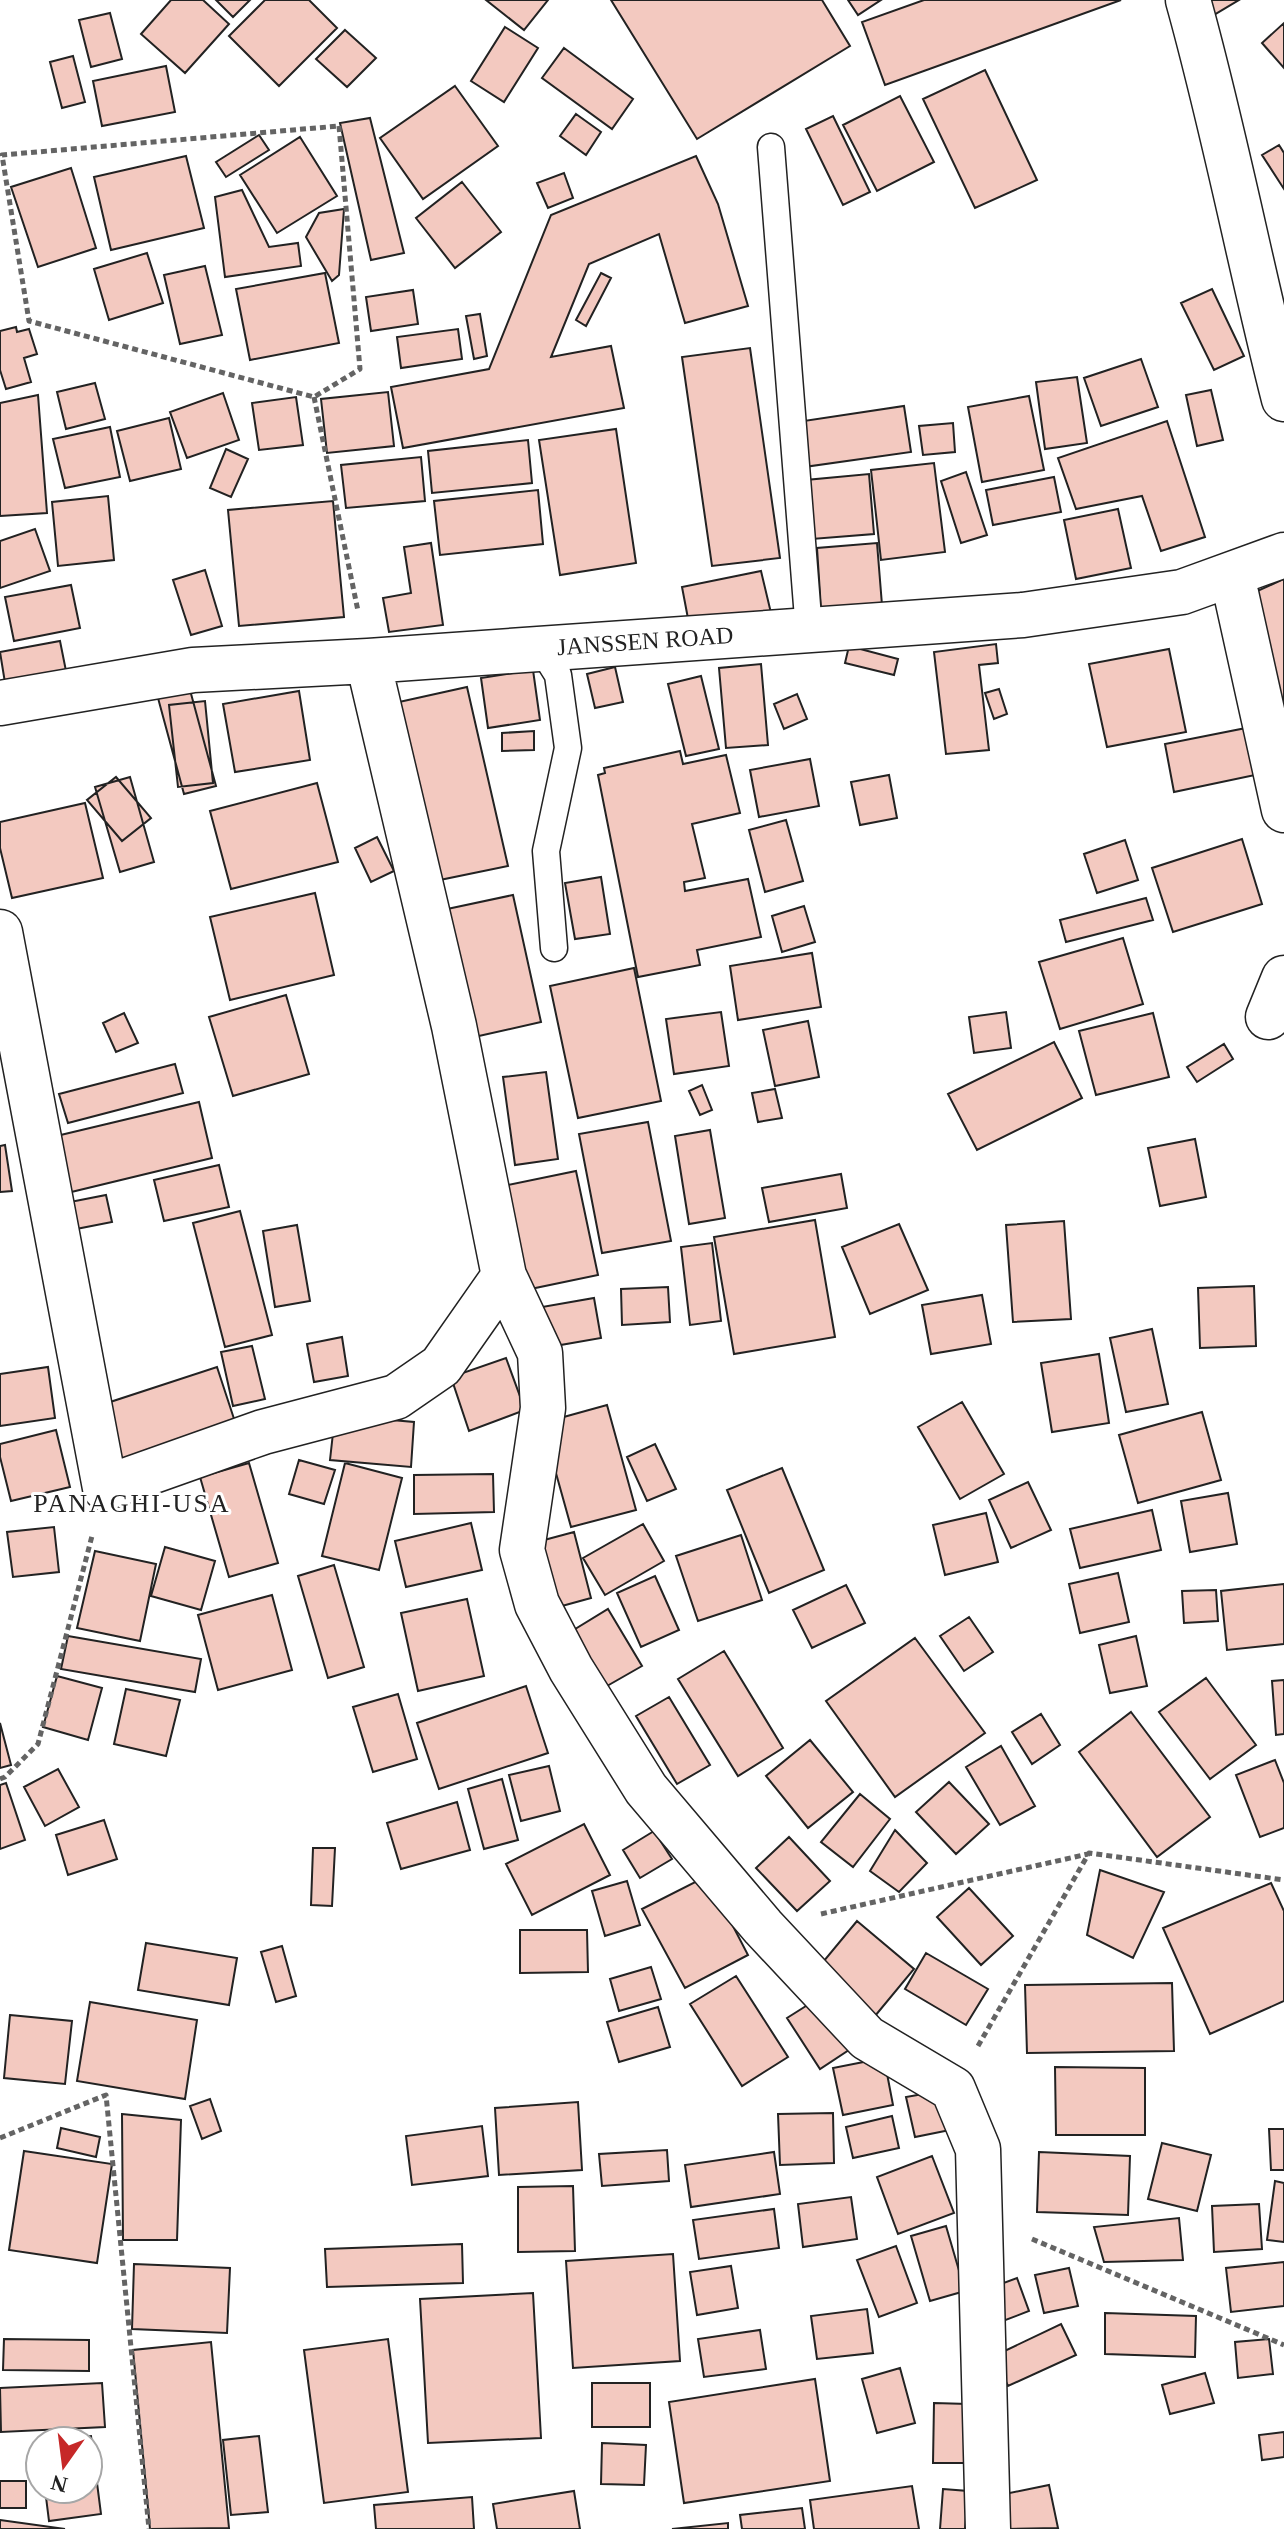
<svg xmlns="http://www.w3.org/2000/svg" width="1284" height="2529" viewBox="0 0 1284 2529" font-family="Georgia,serif">
<style>
.building{fill:#f3c9c0;stroke:#222;stroke-width:2}
.lines{fill:none;stroke-linecap:round;stroke-linejoin:round}
.service-casing{stroke:#222;stroke-width:29}
.minor-casing{stroke:#222;stroke-width:47}
.path{stroke:#646464;stroke-width:5;stroke-dasharray:6 4;stroke-linecap:butt}
.service{stroke:#fff;stroke-width:26}
.minor{stroke:#fff;stroke-width:44}
.labels{text-anchor:middle;stroke-width:6;stroke-linejoin:round;paint-order:stroke}
.street-label{font-size:24px;fill:#222;stroke:#fff}
.neighbourhood-label{font-size:26px;letter-spacing:2px;fill:#222;stroke:#fff}
</style>
<rect width="100%" height="100%" fill="#fff"/>
<path class="building" d="M171 0H203L229 24 185 73 141 34Z
M216 0H250L233 17Z
M265 0H309L337 28 279 86 229 36Z
M486 0H548L524 30Z
M611 0H822L850 46 697 139Z
M848 0H881L858 15Z
M924 0H1121L885 85 862 22Z
M1196 0H1239L1207 19Z
M110 13 122 59 91 67 79 20Z
M1284 23V68L1262 43Z
M505 27 538 48 504 102 471 81Z
M345 30 376 58 347 87 316 59Z
M564 48 633 99 612 129 542 78Z
M73 56 85 102 62 108 50 62Z
M166 66 175 112 102 126 93 81Z
M985 70 1037 180 975 208 923 99Z
M455 86 498 146 423 199 380 138Z
M900 96 934 162 877 191 843 125Z
M576 114 601 132 586 155 560 136Z
M833 116 870 192 843 205 806 129Z
M370 118 404 253 371 260 340 123Z
M259 135 269 150 226 177 216 162Z
M300 137 337 196 277 233 240 175Z
M1279 145 1284 153V189L1262 155Z
M186 156 204 228 111 250 94 177Z
M696 156 718 204 748 306 685 323 659 234 589 264 551 357 611 346 624 408 403 448 391 387 489 369 551 215Z
M71 168 96 248 38 267 11 187Z
M564 173 573 198 548 208 537 183Z
M462 182 501 232 455 268 416 218Z
M242 190 269 247 298 243 301 266 225 277 215 197Z
M344 209 339 275 332 281 306 237 319 213Z
M147 253 163 303 109 320 94 269Z
M205 266 222 335 180 344 164 275Z
M325 273 339 343 250 360 236 289Z
M601 273 611 278 586 326 576 320Z
M1212 289 1244 356 1214 370 1181 303Z
M413 290 418 324 371 331 366 297Z
M480 314 487 356 474 359 466 316Z
M16 327 17 332 29 329 37 354 24 358 31 382 6 389 0 370V331Z
M458 329 462 359 401 368 397 337Z
M750 348 780 558 712 566 682 357Z
M1141 359 1158 407 1101 426 1084 378Z
M1077 377 1087 443 1045 449 1036 382Z
M95 383 105 419 66 429 57 392Z
M1211 390 1223 440 1197 446 1186 395Z
M388 392 394 446 327 453 321 399Z
M223 393 239 440 187 458 170 412Z
M38 395 47 513 0 516V403Z
M1029 396 1044 470 982 482 968 407Z
M296 397 303 445 259 450 252 403Z
M904 406 911 452 804 467 797 422Z
M169 418 181 469 130 481 117 431Z
M1167 421 1205 537 1161 551 1142 496 1076 509 1058 458Z
M953 423 955 452 923 455 919 426Z
M110 427 120 477 65 488 53 439Z
M616 429 636 563 560 575 539 440Z
M528 440 532 483 432 493 428 451Z
M226 449 248 459 231 497 210 488Z
M421 457 425 501 346 508 341 465Z
M934 463 945 552 881 560 871 470Z
M966 472 987 535 961 543 941 481Z
M869 474 874 534 812 539 806 480Z
M1054 477 1061 512 993 525 986 490Z
M538 490 543 544 440 555 434 501Z
M108 496 114 560 58 566 52 502Z
M333 501 344 617 239 626 228 510Z
M1118 509 1131 568 1076 579 1064 520Z
M35 529 50 571 0 588V541Z
M431 543 443 625 389 632 383 598 411 593 404 547Z
M877 543 882 605 821 609 817 548Z
M205 570 222 626 191 635 173 580Z
M761 571 771 613 690 629 682 587Z
M1284 579V707L1281 708 1244 597Z
M71 585 80 628 14 641 5 597Z
M60 641 67 676 6 689 0 652Z
M996 644 998 663 979 665 989 750 946 754 934 652Z
M849 646 898 659 894 675 845 663Z
M1169 649 1186 732 1107 747 1089 664Z
M761 664 768 745 726 748 719 668Z
M615 667 623 702 595 708 587 674Z
M533 670 540 720 488 728 481 678Z
M701 676 719 749 686 756 668 684Z
M467 687 508 866 430 882 390 704Z
M999 689 1007 714 994 719 985 693Z
M190 690 216 786 184 794 158 698Z
M299 691 310 760 235 772 223 704Z
M797 694 807 719 784 729 774 704Z
M205 701 213 783 178 787 169 705Z
M1246 728 1255 775 1174 792 1165 744Z
M534 731V750L502 751V733Z
M680 751 683 764 726 755 740 813 692 824 705 878 684 882 685 891 748 879 761 937 697 950 700 965 638 977 598 775 605 773 604 768Z
M810 759 819 806 759 817 750 770Z
M889 775 897 818 860 825 851 782Z
M116 777 151 818 122 841 87 800Z
M130 777 154 862 120 872 95 787Z
M317 783 338 862 231 889 210 811Z
M85 803 103 878 12 898 0 848V822Z
M786 820 803 881 765 892 749 830Z
M377 837 394 871 371 882 355 848Z
M1242 839 1262 904 1173 932 1152 868Z
M1125 840 1138 880 1097 893 1084 854Z
M601 877 610 934 575 939 565 883Z
M315 893 334 975 230 1000 210 917Z
M513 895 541 1022 461 1040 433 912Z
M1146 898 1153 920 1066 942 1060 920Z
M804 906 815 942 782 952 772 916Z
M1123 938 1143 1004 1060 1029 1039 962Z
M812 953 821 1007 738 1020 730 966Z
M634 968 661 1101 578 1118 550 986Z
M286 995 309 1074 233 1096 209 1017Z
M721 1012 729 1066 674 1074 666 1019Z
M1006 1012 1011 1048 974 1053 969 1017Z
M124 1013 138 1043 116 1052 103 1023Z
M1153 1013 1169 1077 1096 1095 1079 1031Z
M808 1021 819 1077 775 1086 763 1030Z
M1054 1042 1082 1098 977 1150 948 1094Z
M1224 1044 1233 1059 1197 1082 1187 1067Z
M175 1064 183 1093 68 1123 59 1094Z
M546 1072 558 1159 515 1165 503 1077Z
M702 1085 712 1110 700 1115 689 1091Z
M775 1089 782 1118 758 1122 752 1093Z
M199 1102 212 1158 63 1194 48 1138Z
M648 1122 671 1241 602 1253 579 1134Z
M710 1130 725 1218 689 1224 675 1136Z
M1195 1139 1206 1197 1160 1206 1148 1148Z
M5 1145 12 1191 0 1192V1146Z
M219 1165 229 1207 164 1221 154 1180Z
M576 1171 598 1275 516 1292 493 1188Z
M841 1174 847 1208 769 1222 762 1188Z
M106 1195 112 1222 71 1230 65 1203Z
M240 1211 272 1335 225 1347 193 1223Z
M815 1220 835 1337 734 1354 714 1237Z
M1064 1221 1071 1319 1013 1322 1006 1225Z
M899 1224 928 1290 870 1314 842 1247Z
M297 1225 310 1301 275 1307 263 1231Z
M712 1243 721 1321 690 1325 681 1247Z
M1254 1286 1256 1346 1200 1348 1198 1288Z
M668 1287 670 1322 622 1325 621 1289Z
M982 1295 991 1344 931 1354 922 1305Z
M594 1298 601 1338 549 1347 542 1307Z
M1152 1329 1168 1404 1126 1412 1110 1338Z
M342 1337 348 1376 314 1382 307 1344Z
M252 1346 265 1399 233 1406 221 1352Z
M1099 1354 1109 1423 1052 1432 1041 1363Z
M506 1358 525 1410 469 1431 451 1377Z
M48 1367 55 1418 0 1426V1374Z
M217 1367 238 1431 119 1469 98 1406Z
M962 1402 1004 1474 960 1499 918 1427Z
M607 1405 636 1510 571 1527 542 1423Z
M1202 1412 1221 1480 1138 1503 1119 1435Z
M335 1415 414 1422 411 1467 330 1460Z
M56 1430 70 1487 11 1501 0 1457V1444Z
M655 1444 676 1489 647 1501 627 1457Z
M299 1460 335 1470 324 1504 289 1494Z
M249 1463 278 1563 229 1577 200 1477Z
M345 1463 402 1478 379 1570 322 1556Z
M782 1468 824 1570 769 1593 727 1490Z
M493 1474 494 1512 414 1514V1475Z
M1028 1482 1051 1530 1011 1548 989 1500Z
M1228 1493 1237 1544 1190 1552 1181 1501Z
M1152 1510 1161 1550 1080 1568 1070 1529Z
M986 1513 998 1562 945 1575 933 1525Z
M471 1523 482 1570 406 1587 395 1541Z
M643 1524 664 1561 605 1595 583 1558Z
M54 1527 59 1572 13 1577 7 1532Z
M574 1532 591 1598 551 1609 533 1543Z
M741 1535 762 1600 698 1621 676 1556Z
M165 1547 215 1561 201 1610 151 1596Z
M95 1551 156 1564 140 1641 77 1628Z
M334 1565 364 1667 328 1678 298 1576Z
M1118 1573 1129 1622 1080 1633 1069 1584Z
M655 1576 679 1630 641 1647 617 1593Z
M1284 1584V1644L1227 1650 1221 1591Z
M846 1585 865 1623 812 1648 793 1610Z
M1216 1590 1218 1621 1184 1623 1182 1591Z
M272 1595 292 1670 218 1690 198 1615Z
M467 1599 484 1676 418 1691 401 1613Z
M608 1609 642 1666 600 1690 567 1634Z
M969 1617 993 1652 964 1671 940 1636Z
M68 1636 201 1659 195 1692 61 1669Z
M1136 1636 1147 1686 1110 1693 1099 1645Z
M915 1638 985 1733 895 1797 826 1701Z
M724 1651 783 1748 738 1776 678 1679Z
M57 1676 102 1688 88 1740 43 1727Z
M1206 1678 1256 1745 1210 1779 1159 1712Z
M1284 1680V1734L1276 1735 1272 1681Z
M526 1686 548 1753 439 1789 417 1723Z
M126 1689 180 1700 166 1756 114 1744Z
M398 1694 417 1759 373 1772 353 1707Z
M669 1697 710 1765 677 1784 636 1716Z
M1131 1712 1210 1817 1157 1857 1079 1752Z
M1041 1714 1060 1745 1032 1764 1012 1732Z
M0 1723 11 1765 0 1768Z
M810 1740 853 1792 808 1828 766 1776Z
M1001 1746 1035 1806 1000 1825 966 1767Z
M1275 1760 1284 1783V1828L1260 1837 1236 1775Z
M549 1766 560 1811 521 1821 509 1775Z
M58 1769 79 1807 45 1826 24 1787Z
M502 1779 518 1840 484 1849 468 1789Z
M949 1782 989 1824 956 1854 916 1812Z
M6 1783 25 1840 0 1849V1785Z
M860 1794 890 1819 853 1867 821 1842Z
M457 1802 470 1850 401 1869 387 1823Z
M104 1820 117 1859 68 1875 56 1835Z
M584 1824 610 1875 532 1915 506 1864Z
M895 1830 927 1863 899 1892 870 1871Z
M654 1831 672 1859 640 1878 623 1850Z
M789 1837 830 1881 797 1911 756 1868Z
M313 1848H335L332 1906 311 1905Z
M1100 1870 1164 1892 1133 1958 1087 1935Z
M707 1876 748 1955 685 1988 642 1909Z
M627 1881 640 1925 605 1936 592 1891Z
M1271 1883 1284 1911V2001L1210 2034 1163 1928Z
M969 1888 1013 1936 981 1965 937 1917Z
M857 1921 914 1969 875 2016 818 1968Z
M520 1930H587L588 1972 520 1973Z
M146 1943 237 1958 229 2005 138 1990Z
M282 1946 296 1996 276 2002 261 1952Z
M926 1953 988 1989 966 2025 905 1989Z
M651 1967 661 1999 619 2011 610 1979Z
M736 1976 788 2057 742 2086 690 2004Z
M1172 1983 1174 2051 1027 2053 1025 1985Z
M825 1994 858 2044 820 2069 787 2018Z
M90 2002 197 2020 185 2099 77 2081Z
M658 2007 670 2047 619 2062 607 2022Z
M10 2015 72 2021 65 2084 4 2078Z
M884 2058 893 2105 843 2115 833 2068Z
M1055 2067 1145 2068V2135H1056Z
M946 2090 955 2129 915 2137 906 2097Z
M210 2099 221 2131 202 2139 190 2106Z
M578 2102 582 2170 499 2175 495 2108Z
M833 2113 834 2163 780 2165 778 2114Z
M122 2114 181 2120 177 2240H123Z
M892 2116 899 2148 853 2158 846 2127Z
M482 2126 488 2176 412 2185 406 2136Z
M61 2128 100 2137 96 2157 57 2148Z
M1269 2129H1284V2170H1271Z
M1162 2143 1211 2155 1197 2211 1148 2199Z
M667 2150 669 2181 602 2186 599 2154Z
M24 2151 112 2164 97 2263 9 2250Z
M774 2152 780 2194 691 2207 685 2165Z
M1039 2152 1130 2156 1128 2215 1037 2212Z
M932 2156 954 2213 898 2234 877 2177Z
M1275 2181 1284 2183V2242L1267 2240Z
M573 2186 575 2251 518 2252V2187Z
M851 2197 857 2239 803 2247 798 2204Z
M1259 2204 1262 2249 1214 2252 1212 2206Z
M774 2209 779 2248 699 2259 693 2220Z
M1179 2218 1183 2260 1104 2262 1094 2227Z
M946 2226 965 2291 930 2301 911 2236Z
M462 2244 463 2283 327 2287 325 2249Z
M896 2246 917 2303 879 2317 857 2260Z
M673 2254 680 2361 573 2368 566 2261Z
M1284 2262V2306L1231 2312 1226 2268Z
M134 2264 230 2268 227 2333 132 2329Z
M731 2266 738 2308 697 2315 690 2272Z
M1069 2268 1078 2306 1044 2313 1035 2275Z
M1017 2278 1029 2311 995 2324 982 2291Z
M533 2293 541 2438 428 2443 420 2299Z
M867 2309 873 2353 817 2359 811 2316Z
M1105 2313 1196 2316 1195 2357 1105 2354Z
M1061 2324 1076 2355 1008 2386 994 2356Z
M760 2330 766 2369 704 2377 698 2339Z
M4 2339 89 2340V2371L3 2370Z
M388 2339 408 2492 324 2503 304 2350Z
M1269 2339 1273 2374 1238 2378 1235 2342Z
M211 2342 229 2528 150 2529 133 2350Z
M900 2368 915 2423 877 2433 862 2379Z
M1205 2373 1214 2403 1170 2414 1162 2385Z
M815 2379 830 2481 684 2503 669 2402Z
M102 2383 105 2427 1 2432 0 2388Z
M592 2383H650V2427H592Z
M934 2403 968 2404V2463H933Z
M1284 2432V2457L1262 2460 1259 2435Z
M91 2436 101 2514 49 2521 45 2489H88V2441H42Z
M259 2436 268 2512 231 2515 223 2440Z
M602 2443 646 2445 644 2485 601 2484Z
M0 2481H26V2508H0Z
M1049 2485 1058 2528 1007 2529 1000 2495Z
M912 2486 919 2529H814L810 2500Z
M943 2489 968 2491 965 2529H940Z
M574 2491 580 2529H497L493 2504Z
M472 2497 474 2529H376L374 2505Z
M802 2508 805 2529H742L740 2515Z
M0 2520 65 2529H0Z
M728 2523V2529H672Z"/>
<g class="lines">
<g class="service-casing">
<path id="service" d="M771 147 809 631
M541 648 558 675 568 748 546 851 554 948"/>
</g>
<g class="minor-casing">
<path id="minor" d="M1188 0C1225 132 1250 266 1284 399
M1232 575 1284 810
M368 661 454 1026 504 1276 540 1353 543 1408 522 1550 537 1604 571 1669 646 1789 763 1927 867 2038 953 2089 978 2149 988 2529
M0 703 193 670 368 661 1023 615 1182 592 1284 555
M0 932 105 1488 263 1432 396 1397 441 1366 504 1276
M1268 1017 1284 978"/>
</g>
<path class="path" d="M339 126 360 369 314 397 29 321 2 155Z
M314 397 358 611
M0 1779 5 1777 38 1744 92 1536
M821 1914 1088 1854
M978 2046 1089 1853 1284 1880
M0 2138 106 2095 149 2529
M1032 2239 1284 2345"/>
<use href="#service" class="service"/>
<use href="#minor" class="minor"/>
</g>
<g class="labels">
<g class="street-label">
<text transform="translate(645 641) rotate(-4)" y="8">JANSSEN ROAD</text>
</g>
<g class="neighbourhood-label">
<text x="132" y="1512">PANAGHI-USA</text>
</g>
</g>
<g transform="translate(64 2465) rotate(194)"><circle r="38" fill="#ffffff" stroke="#a7a7a7" stroke-width="2"/>
<path d="M0-6L14 30L0 20L-14 30Z" fill="#c62828"/>
<text y="-12" font-size="22" font-weight="bold" text-anchor="middle" fill="#222222">N</text>
</g>
</svg>
